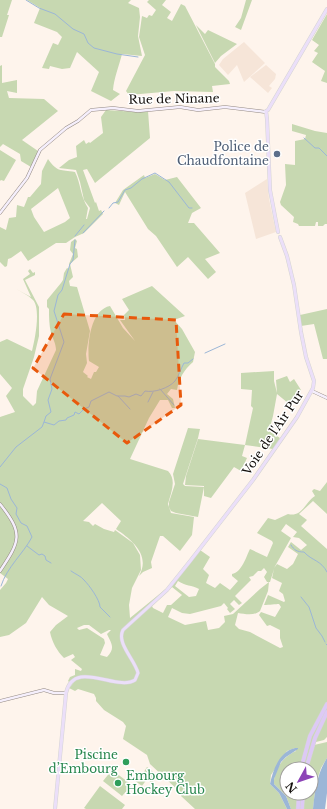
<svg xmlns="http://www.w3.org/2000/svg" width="327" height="809" viewBox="0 0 327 809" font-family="'Libre Baskerville',serif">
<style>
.built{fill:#f6e5d8}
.green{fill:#c7d8b1;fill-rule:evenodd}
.water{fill:#9bb6d7}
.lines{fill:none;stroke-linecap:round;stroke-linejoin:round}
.stream{stroke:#9bb6d7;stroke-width:1}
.secondary-casing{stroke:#948a83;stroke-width:3.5}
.primary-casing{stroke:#d5d4d3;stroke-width:4}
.highway-casing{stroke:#d5d4d3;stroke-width:4.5}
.secondary{stroke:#f5effc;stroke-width:2.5}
.primary{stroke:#ebdff9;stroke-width:3}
.highway{stroke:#ddc9f5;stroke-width:3.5}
.marked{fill:#e8590c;fill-opacity:0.2;stroke:#e8590c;stroke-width:3;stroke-dasharray:8 5;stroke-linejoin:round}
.service-dot{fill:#5c6f8a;stroke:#fff;stroke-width:1.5}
.leisure-dot{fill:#2e9e5b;stroke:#fff;stroke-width:1.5}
.labels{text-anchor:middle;stroke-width:3;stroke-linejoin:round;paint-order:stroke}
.street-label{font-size:12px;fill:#14100d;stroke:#fff}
.service-label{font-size:12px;fill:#4e5e75;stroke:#fff;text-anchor:end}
.leisure-label{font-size:12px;fill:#27864d;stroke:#fff;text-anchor:end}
</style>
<rect width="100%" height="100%" fill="#fef4ec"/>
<path class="built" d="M244 42 265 63 244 82 237 65 228 75 219 65 223 59Z
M266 65 276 74 275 79 269 86 272 88 268 93 250 77Z
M267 179 269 199 276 232 256 239 245 193Z"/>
<path class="green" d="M0 0H12L7 15H9L2 37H0Z
M27 0H131L128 3 139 8 140 17 138 36 142 56 122 54C119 66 114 78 113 90L120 94 111 101 91 91 99 72 77 52 70 68 62 69 50 66 49 69 42 68 53 43 58 45 62 37 57 32 34 23 40 8Z
M149 0H166L162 5 171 12 167 18 172 21 181 4 185 6 215 64V67L229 81 230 84 212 86 213 92 174 91 129 95 126 91 145 55 139 37 142 16 147 18 149 15 152 16 156 10 147 2Z
M246 0H252L241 30 235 27 241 18Z
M327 14V83L321 81 325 71 312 62 318 53 314 51 319 45 312 40Z
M196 25 205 34 208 30 237 44 221 56 215 63Z
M2 65V83L17 80V93L7 91 9 98 44 99 58 111 22 140 38 151 31 167 21 161 20 154 3 144 0 147V66Z
M106 110 137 112 148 111 150 138 95 183 87 169 83 170 95 203 96 202 99 211 101 210 103 214 84 233 75 237 66 243H56L28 261 21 251 11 258 8 259 7 266 5 267 0 262V227L6 230 9 218 16 217 17 205 24 207 28 197H30L41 184 42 171 48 159C58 173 60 169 75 172 81 184 80 196 88 208L86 219H87L90 208 84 200 80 182 76 170 59 168 69 160 77 157 76 146 84 140 86 144 89 142 90 143 103 133 101 117ZM58 188 70 218 65 222 44 232 34 217 31 209Z
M292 124 315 131 327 133V224H325L323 226H318V222H316L315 226H299L298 224 293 222 294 217 281 205 280 202 286 185 285 164 295 165V141L305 139 306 135 292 131Z
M0 150 16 160 4 181 1 180 0 181Z
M155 174 165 180 177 177 201 208 192 213 188 223H194L220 253 205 259 216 272 208 279 188 257 177 267 156 236 148 229 125 192 119 205 115 203 123 190 144 175 145 178Z
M75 239 77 241 75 248 77 249 78 257 70 264 73 277 69 281 70 286 77 287 90 331 86 354 87 363 83 372 88 376 87 377 91 379 94 372H96L99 367 89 361C87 345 90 310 110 306L123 328 135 341 120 320H125L124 315 129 310 122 299 152 286 185 316 174 320 182 329 195 352 193 362C184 370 179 378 177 390L171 389 167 394 173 399 175 408H172L168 400H160L149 418 130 459 168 471C177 480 171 493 168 504L171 513 194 517 192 535 180 551 163 536H160L151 562 152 568 143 572 139 576C151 555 132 540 116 529L121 521 102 503 83 521 89 522 93 526 95 524 104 529 114 532 115 530 133 543 140 555 141 570 132 588 129 605 130 618 167 588 200 550 210 557 203 569 209 575 206 583 215 588 220 583 230 590 238 581 232 576V574C242 572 246 557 250 549L267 557 273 543 272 541 257 533 268 518 275 520 288 514C302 518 306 501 315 496L312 491 314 489 320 491 327 482V514L313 501 299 514 307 520 301 526 327 549V737L324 740 312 743 314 745 327 742V758L321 768 316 783 313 809H291L286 796 274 784C273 770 284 756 296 751L295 748 287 751 271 775 270 784 279 793 287 809H195L181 796V793L150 764 147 755 123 739 126 726 123 722 104 710 96 701V698L94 694 78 689 75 691 69 688 75 681 73 679 69 682 68 681 70 677 75 675V669L81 671 82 669 71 660 75 657 73 654 64 658C57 651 52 642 50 632L56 625 68 616 49 605 42 597 26 623 9 635 0 637V590L6 583 8 579 0 573V417L15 412 6 396 12 388 0 374V342L7 339 32 351C35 339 41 309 33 300 28 295 21 292 16 289L31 297 23 279 30 274 28 271 30 269 33 273 35 272V275L25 280 39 307V336L34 357 23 389V396L33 406 36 403 37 391 56 350C56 344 53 339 51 333 49 325 49 317 49 309L47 307V300L61 283 63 280 64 273 67 268 69 269V264L73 254 70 250 71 242ZM286 524 297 532 293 537 299 538 307 545 301 550 291 542 288 547 298 554 293 564 287 569 277 564 274 568 291 538 281 531ZM264 568 267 572 264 577 267 582H270L274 569 272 578 282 583 279 591 283 594 285 601 284 602 268 595 264 605C269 605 276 604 279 604L281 607 275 617 261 612 259 615 267 626 270 625 280 630V638L283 647 280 648 250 632 239 629 235 625 238 613C245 614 254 616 260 611L268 591 269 582 260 589 233 614 224 616 225 622 219 628 208 630 206 621 185 625 168 617 172 608 182 613 190 614 221 606 224 603 228 608 227 609 230 613 235 609 230 604 234 600 239 605 242 603 235 596 251 580 249 577 253 576 258 571H261ZM178 581C185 586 192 585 199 589L196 596 189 597 175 586ZM172 587 182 595 171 605H167L163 613 153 608 152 606ZM84 625H89L101 634 109 630H111L107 634C111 643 116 648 107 657L100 655 105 643 104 639 87 628 79 630 77 628ZM287 769H311V793H287Z
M327 309V359H323L314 324 301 326 300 315Z
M274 371V381L277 393 276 380 287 376 290 382 294 379 301 390 288 403 277 394 273 416 269 431 280 438 273 449 245 445 242 456 247 458 241 471 234 467 211 498 204 496V486L185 485 186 476 198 439 245 445 253 408 251 406 252 390 241 389V373Z
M188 428 200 429 198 438 183 484 185 486 204 487 198 517 176 513 171 511 169 507V502L175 484 173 474Z
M147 767 158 776 152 783 147 779 142 786 134 780 140 773 142 775Z
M112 770 132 785 122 796 103 781Z
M100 786 125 805 122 809H86L84 808Z"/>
<path class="water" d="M295 748H298V749L286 757 281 762 274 779V784L286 796 291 809H287L279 793 270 784C273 770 279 752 295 748Z
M327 758V793L325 809H313C315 790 317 774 327 758Z"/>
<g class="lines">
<path class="stream" d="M26 0 39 8 55 14 73 29 84 34 88 43 94 48 117 54 138 57
M304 138 315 148H319L327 156
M109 208 113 203 118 202 125 190 131 188 142 179 155 173 169 182 189 208H192
M83 233 104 211
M75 236 84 225
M205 353 225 344
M160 389 174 405
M118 396 130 409
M148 402 153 392
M44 422 46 416 51 412 48 400 52 389 50 379 64 342 54 311 58 295 62 290 70 264 73 260 75 240
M0 467 16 447 42 427 44 422 54 425 59 421 66 420 67 418 74 415 75 412 79 414 84 409 89 407 91 401 109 392 117 396H125L129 397 136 394 141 396 145 391C154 393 169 388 175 381 179 376 181 368 184 363H188L193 359
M0 484 7 488 11 499 17 508 16 514 21 523 27 526 32 537C23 554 7 567 1 586
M291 545C294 550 297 552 304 552 312 561 321 560 327 572
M27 546 39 555 42 554 45 556 46 560 51 563
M71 571C75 574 81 576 84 580 89 585 100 600 100 607L110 617
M301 597 309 607 316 628 322 636 325 642
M326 644 327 645"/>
<g class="secondary-casing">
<path id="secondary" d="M0 213 27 178 40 150 66 128 78 121 91 110 113 108 138 111 180 107 198 110 225 107 266 112
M312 391 327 398
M0 504C24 534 20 541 0 571
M0 701 44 690 54 693H66"/>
</g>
<g class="primary-casing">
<path id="primary" d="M278 232 270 190 267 119 266 111 268 110 327 9
M55 809 66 693C74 658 117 692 135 680L138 673C135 660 116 643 123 630L167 590 191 560 253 480 297 417 313 388 314 381 306 357 301 332 294 285 287 256 280 237"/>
</g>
<g class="highway-casing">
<path id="highway" d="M301 769 310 736 327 704
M306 769 315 738 327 712
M298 809 299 793
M302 809 303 793"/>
</g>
<use href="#secondary" class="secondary"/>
<use href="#primary" class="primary"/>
<use href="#highway" class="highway"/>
</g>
<path class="marked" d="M64 314 176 320 181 405 127 443 33 368Z"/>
<circle class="service-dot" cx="277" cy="154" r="4"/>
<g class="leisure-dot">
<circle cx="126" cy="762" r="4"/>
<circle cx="118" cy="783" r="4"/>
</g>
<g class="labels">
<g class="street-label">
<text transform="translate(174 99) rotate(-1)" y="4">Rue de Ninane</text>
<text transform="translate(273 433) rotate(-56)" y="4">Voie de l'Air Pur</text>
</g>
<g class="service-label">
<text x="269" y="151">Police de<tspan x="269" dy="14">Chaudfontaine</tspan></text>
</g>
<g class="leisure-label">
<text x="118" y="759">Piscine<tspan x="118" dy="14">d’Embourg</tspan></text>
<text x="126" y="780" text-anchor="start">Embourg<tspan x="126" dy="14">Hockey Club</tspan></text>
</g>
</g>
<g transform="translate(299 781) rotate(230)"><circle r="19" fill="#ffffff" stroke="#a19f9e"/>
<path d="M0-3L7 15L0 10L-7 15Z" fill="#8c44b7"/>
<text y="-6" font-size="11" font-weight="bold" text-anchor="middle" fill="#14100d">N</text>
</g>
</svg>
